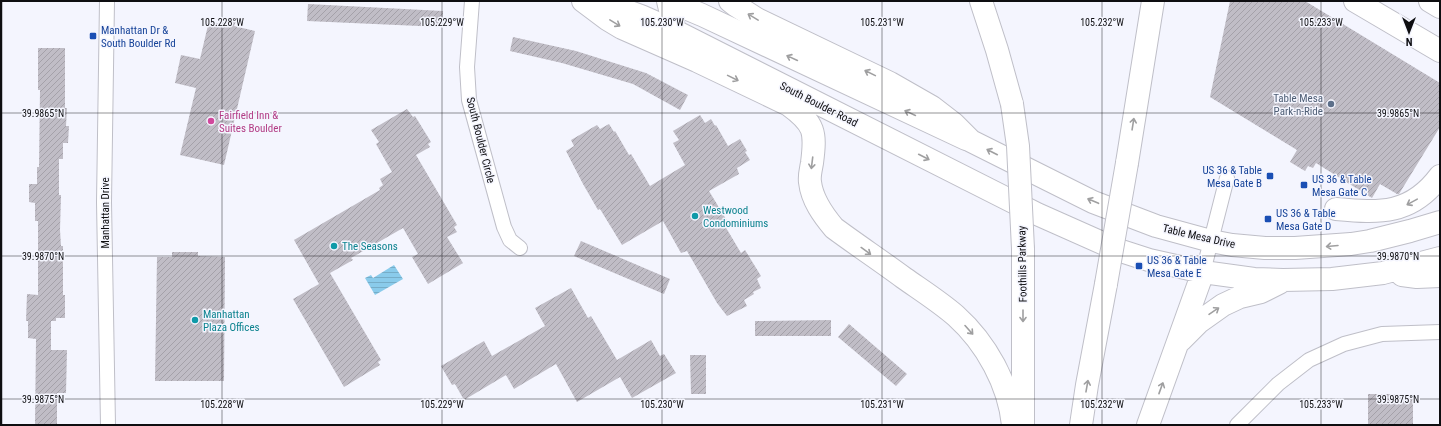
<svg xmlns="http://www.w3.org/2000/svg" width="1441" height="426" viewBox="0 0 1441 426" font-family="'Roboto Condensed',sans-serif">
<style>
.water{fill:url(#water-rules)}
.building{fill:url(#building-hatch)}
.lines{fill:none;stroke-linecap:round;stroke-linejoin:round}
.street-casing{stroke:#bfbfc8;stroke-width:16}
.primary-casing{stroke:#bfbfc8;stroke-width:24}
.highway-casing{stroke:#bfbfc8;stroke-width:24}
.street{stroke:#fff;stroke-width:14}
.primary{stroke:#fff;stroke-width:22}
.highway{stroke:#fff;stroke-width:22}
.highway-bridge-casing{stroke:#bfbfc8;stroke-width:24;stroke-linecap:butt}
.highway-bridge{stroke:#fff;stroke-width:22}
.oneway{stroke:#9f9fa0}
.ticks{fill:none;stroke:#0e0e11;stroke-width:1;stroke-opacity:0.45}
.transit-dot{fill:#1a4fb4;stroke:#f4f5fe;stroke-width:1.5}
.service-dot{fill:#5c6f8a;stroke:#f4f5fe;stroke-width:1.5}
.hotel-dot{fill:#d1479c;stroke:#f4f5fe;stroke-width:1.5}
.culture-dot{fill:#0f9aa8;stroke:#f4f5fe;stroke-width:1.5}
.labels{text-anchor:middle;stroke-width:3;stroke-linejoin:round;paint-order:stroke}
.transit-label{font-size:11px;fill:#164399;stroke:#f4f5fe;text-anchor:start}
.service-label{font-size:11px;fill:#4e5e75;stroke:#f4f5fe;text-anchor:end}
.street-label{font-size:11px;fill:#0e0e11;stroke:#f4f5fe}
.hotel-label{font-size:11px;fill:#b23c85;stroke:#f4f5fe;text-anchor:start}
.culture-label{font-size:11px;fill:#0d838f;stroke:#f4f5fe;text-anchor:start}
.ticks-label{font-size:10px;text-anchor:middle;fill:#0e0e11;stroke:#f4f5fe;stroke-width:3;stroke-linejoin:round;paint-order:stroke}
</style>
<defs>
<pattern id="water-rules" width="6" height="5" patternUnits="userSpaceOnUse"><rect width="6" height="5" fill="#8acbeb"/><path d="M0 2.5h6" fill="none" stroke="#76adc8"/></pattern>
<pattern id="building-hatch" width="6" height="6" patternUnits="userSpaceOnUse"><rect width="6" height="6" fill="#c0bdc6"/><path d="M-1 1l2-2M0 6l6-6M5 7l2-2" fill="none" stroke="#a4a1a9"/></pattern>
</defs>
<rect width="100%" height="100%" fill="#f4f5fe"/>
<path class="water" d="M394 265 403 279 375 295 365 278 371 275 373 278Z"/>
<path class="building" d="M1230 1H1305L1440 83V127L1399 194H1397L1380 184 1372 198 1316 163 1313 168 1308 166 1305 171 1290 162 1297 150 1210 97Z
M308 4 443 11 442 27 307 21Z
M223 17 236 21 234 26 255 31 224 165 180 155 196 88 175 83 181 55 200 59 209 21 221 24Z
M513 37 576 51 646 73 688 95 680 110 633 84 562 63 510 51Z
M38 48H65V108H67L66 126H69L68 143H63V159H59V195H61L60 230 61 246H63V295H65V318H56V321H51V350H67L66 393H57V425H35L36 339 28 338V321H26L27 294 38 295V221H35V203L29 202V184H37V167H39L40 90H38Z
M407 109 413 117 415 116 431 142 428 144 430 147 416 155 457 225 454 227 457 232 447 237 463 263 428 284 412 257 418 254 403 228 351 258 353 260 330 273 381 360 378 362 380 365 344 387 293 299 319 284 294 240 380 190 379 188 383 185 380 179 392 172 376 144 379 142 371 130Z
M700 115 705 123 711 119 715 126 716 125 728 146 740 139 747 151 745 152 750 160 737 168 739 174 709 191 729 224 725 226 741 253 745 250 761 276 757 279 761 288 753 292 754 294 744 300 747 306 727 316 717 303 687 251 681 253 663 221 622 245 600 209 598 210 583 184 566 151 574 146 571 140 597 125 600 129 609 124 614 132 615 131 629 155 631 154 650 186 685 165 673 143 679 140 673 131Z
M581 241 670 279 664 294 574 256Z
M172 252H198V256L225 257 224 381H155L157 257H172Z
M571 288 588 318 591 316 617 360 651 340 660 356 664 354 676 373 632 398 620 377 577 402 556 364 514 389 506 375 464 400 455 384 452 385 441 366 484 341 492 356 545 326 535 308Z
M831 320V336H755V321Z
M849 324 907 374 896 386 838 337Z
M690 355H706V394H691Z
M1368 394H1413V425H1368Z"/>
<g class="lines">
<g class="street-casing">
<path id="street" d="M107 1 104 202 108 425
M472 1 467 67 469 100 504 227 510 240 520 248
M1203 272 1227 178
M1237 425 1278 384 1309 360 1344 344 1382 334 1440 332"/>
</g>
<g class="primary-casing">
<path id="primary" d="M599 1 641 16 675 31
M669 1 702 15 966 139"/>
</g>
<g class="highway-casing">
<path id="highway" d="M583 1 607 19 622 28 697 61 789 105C815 124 816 132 812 163 811 169 809 176 810 182 812 200 823 215 834 228 857 245 881 261 904 278 921 290 940 302 956 316 986 343 1009 384 1013 425
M668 1 675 31 1037 214 1118 250 1149 260 1203 272 1254 279 1283 280 1332 279 1383 273 1440 258
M730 1 735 5 757 19 890 83 932 107 954 124 971 141 1093 202 1156 226 1211 241 1232 245 1265 248H1295L1351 244 1370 241 1410 231 1440 222
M981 1 997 50 1012 104
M1355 1 1440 51
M1430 1 1440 7
M1127 163 1153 1
M1336 209C1380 213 1411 215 1440 176
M1402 275 1417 277 1440 276
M1181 340 1199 322 1223 305 1240 297 1261 292 1279 283
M1023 425V249
M1081 425 1087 385 1106 284
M1148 425 1203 272"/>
</g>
<use href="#street" class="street"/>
<use href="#primary" class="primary"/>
<use href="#highway" class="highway"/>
<g class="highway-bridge-casing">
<path id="highway-bridge" d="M1012 104 1018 146 1023 249
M1106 284 1127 163"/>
</g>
<use href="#highway-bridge" class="highway-bridge"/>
</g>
<defs><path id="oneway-shaft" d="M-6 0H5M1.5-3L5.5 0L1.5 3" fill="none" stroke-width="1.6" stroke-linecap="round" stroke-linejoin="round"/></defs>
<g class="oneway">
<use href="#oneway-shaft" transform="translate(753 17) rotate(-149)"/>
<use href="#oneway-shaft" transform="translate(615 23) rotate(31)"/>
<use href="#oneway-shaft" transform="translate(792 58) rotate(-155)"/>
<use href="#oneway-shaft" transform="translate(870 73) rotate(-154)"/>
<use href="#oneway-shaft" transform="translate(733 78) rotate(26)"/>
<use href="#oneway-shaft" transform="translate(910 113) rotate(-155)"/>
<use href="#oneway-shaft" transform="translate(1133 124) rotate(-81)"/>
<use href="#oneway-shaft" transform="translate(992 152) rotate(-153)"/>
<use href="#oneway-shaft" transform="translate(924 157) rotate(27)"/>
<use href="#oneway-shaft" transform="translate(812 163) rotate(97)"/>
<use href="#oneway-shaft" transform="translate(1093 201) rotate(-157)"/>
<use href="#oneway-shaft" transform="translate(1412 202) rotate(151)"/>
<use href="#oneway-shaft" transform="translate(1332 246) rotate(175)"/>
<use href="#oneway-shaft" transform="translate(866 251) rotate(36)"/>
<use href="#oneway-shaft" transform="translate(1214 311) rotate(-34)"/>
<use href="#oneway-shaft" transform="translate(1023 316) rotate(90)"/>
<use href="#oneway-shaft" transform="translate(969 330) rotate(48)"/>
<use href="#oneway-shaft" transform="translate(1087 386) rotate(-80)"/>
<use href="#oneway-shaft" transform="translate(1161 388) rotate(-70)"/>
</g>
<path class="ticks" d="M2 1V425M222 1V425M442 1V425M662 1V425M882 1V425M1102 1V425M1321 1V425M1 113H1440M1 256H1440M1 399H1440"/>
<g class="transit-dot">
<rect x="89" y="32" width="8" height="8" rx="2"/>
<rect x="1266" y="172" width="8" height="8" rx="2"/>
<rect x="1300" y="181" width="8" height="8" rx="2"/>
<rect x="1264" y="215" width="8" height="8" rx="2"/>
<rect x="1135" y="262" width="8" height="8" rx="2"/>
</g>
<circle class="service-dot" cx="1331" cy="104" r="4"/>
<circle class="hotel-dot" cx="211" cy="121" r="4"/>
<g class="culture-dot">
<circle cx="695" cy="216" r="4"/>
<circle cx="334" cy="246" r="4"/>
<circle cx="195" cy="320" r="4"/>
</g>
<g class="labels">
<g class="transit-label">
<text x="101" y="34">Manhattan Dr &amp;<tspan x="101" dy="13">South Boulder Rd</tspan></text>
<text x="1262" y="174" text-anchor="end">US 36 &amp; Table<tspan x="1262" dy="13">Mesa Gate B</tspan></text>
<text x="1312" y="183">US 36 &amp; Table<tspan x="1312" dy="13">Mesa Gate C</tspan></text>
<text x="1276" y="217">US 36 &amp; Table<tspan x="1276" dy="13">Mesa Gate D</tspan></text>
<text x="1147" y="264">US 36 &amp; Table<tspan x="1147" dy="13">Mesa Gate E</tspan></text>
</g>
<g class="service-label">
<text x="1323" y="102">Table Mesa<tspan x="1323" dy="13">Park-n-Ride</tspan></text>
</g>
<g class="street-label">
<text transform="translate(819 104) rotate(27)" y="4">South Boulder Road</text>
<text transform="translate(481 140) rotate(76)" y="4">South Boulder Circle</text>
<text transform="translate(105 213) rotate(-90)" y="4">Manhattan Drive</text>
<text transform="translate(1199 236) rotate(13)" y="4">Table Mesa Drive</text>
<text transform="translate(1022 264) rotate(-91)" y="4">Foothills Parkway</text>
</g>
<g class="hotel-label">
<text x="219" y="119">Fairfield Inn &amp;<tspan x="219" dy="13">Suites Boulder</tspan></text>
</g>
<g class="culture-label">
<text x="703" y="214">Westwood<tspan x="703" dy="13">Condominiums</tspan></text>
<text x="342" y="250">The Seasons</text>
<text x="203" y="318">Manhattan<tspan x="203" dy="13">Plaza Offices</tspan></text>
</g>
</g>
<g class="ticks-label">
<text x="222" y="26">105.228°W</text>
<text x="442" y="26">105.229°W</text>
<text x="662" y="26">105.230°W</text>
<text x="882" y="26">105.231°W</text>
<text x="1102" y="26">105.232°W</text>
<text x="1321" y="26">105.233°W</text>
<text x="1398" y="117">39.9865°N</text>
<text x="43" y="117">39.9865°N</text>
<text x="1398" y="260">39.9870°N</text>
<text x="43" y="260">39.9870°N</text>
<text x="1398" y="403">39.9875°N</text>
<text x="43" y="403">39.9875°N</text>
<text x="222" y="408">105.228°W</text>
<text x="442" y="408">105.229°W</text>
<text x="662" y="408">105.230°W</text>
<text x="882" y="408">105.231°W</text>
<text x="1102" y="408">105.232°W</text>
<text x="1321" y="408">105.233°W</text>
</g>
<rect width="1441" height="426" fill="none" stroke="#0e0e11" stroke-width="4"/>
<g transform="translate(1409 32) rotate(180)" stroke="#f4f5fe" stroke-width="3" paint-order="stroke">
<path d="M0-3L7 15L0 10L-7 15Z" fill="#0e0e11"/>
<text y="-6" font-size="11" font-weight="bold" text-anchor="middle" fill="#0e0e11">N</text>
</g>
</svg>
